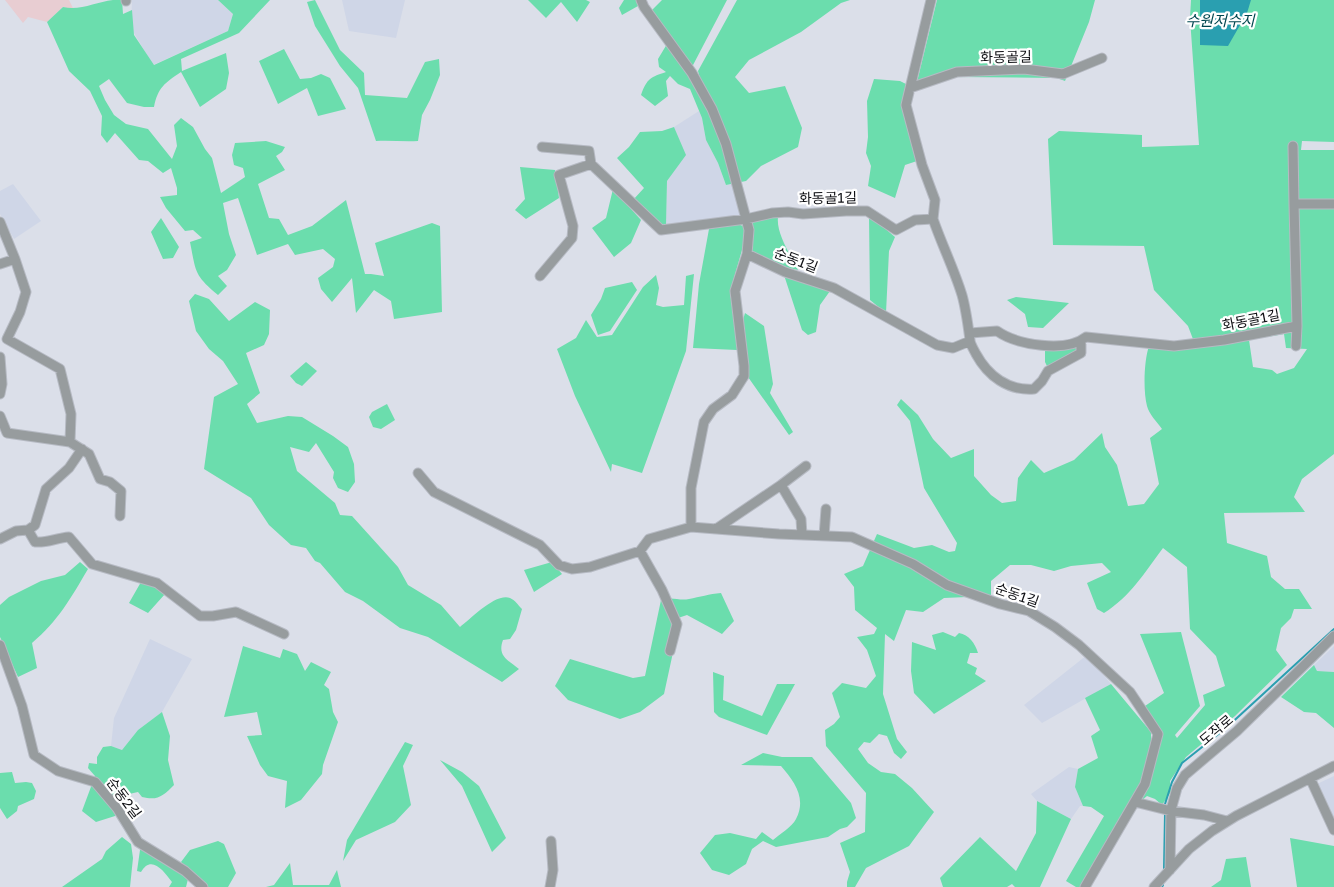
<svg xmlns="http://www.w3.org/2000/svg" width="1334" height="887" viewBox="0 0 1334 887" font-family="'Golos Text','Noto Sans KR',sans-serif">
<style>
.commercial{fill:#e8cdd2}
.built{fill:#cfd6e7}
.green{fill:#6bddad;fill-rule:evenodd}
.water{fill:#2a9fb0}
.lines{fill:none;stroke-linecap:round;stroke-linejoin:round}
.stream{stroke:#2a9fb0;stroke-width:2}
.minor-casing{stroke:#b6bac3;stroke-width:11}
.minor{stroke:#979c9e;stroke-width:9}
.labels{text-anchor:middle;stroke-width:4.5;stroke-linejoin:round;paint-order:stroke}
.street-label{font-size:14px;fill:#0f1014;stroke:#fff}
.water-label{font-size:15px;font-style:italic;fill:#00464f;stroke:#fff}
</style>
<rect width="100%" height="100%" fill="#dbdfe9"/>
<path class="commercial" d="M5 0H69L74 10 63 7 47 22 28 17 23 23Z"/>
<path class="built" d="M132 0H218L233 14 228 31 153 65 131 28Z
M342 0H405L396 38 349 31Z
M699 111 702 118 706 140 718 163 726 185 732 184 741 215 666 226 667 181 685 155 674 127Z
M13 184 41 221 14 239 0 214V191Z
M150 639 192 659 162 712 138 730 122 750 111 746 114 718Z
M1334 646V672L1317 671 1314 665Z
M1087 655 1111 684 1042 723 1024 705Z
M1069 767 1078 769 1075 787 1083 806H1080L1071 819 1037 801 1031 794Z
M1334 776V822L1317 784Z"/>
<path class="green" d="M113 0H122L123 14 132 10 134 35 154 65 228 31 233 14 218 0H270L239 33 181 59 182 71 226 53 229 73 226 89 200 107 181 72C165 83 158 87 154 107H144L127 103 109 79 99 86 105 100 114 115 126 124 148 129 172 159 177 146 174 125 181 118 193 127 205 149 212 158 221 193 245 177 243 168 234 165 232 155 235 143 266 141 285 147 282 152 276 156 285 170 258 184 269 218 279 219 288 235 312 226 346 200 365 274H371L384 276 375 243 432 223 440 226 442 312 394 319 391 301 374 290 356 313 352 278 332 302 321 289 318 278 333 267 335 259 323 249 295 255 288 244 257 255 238 198 223 203 229 234 236 255 227 270 218 276 227 286 218 295C194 275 196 272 190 242L202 238 193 230 185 231 166 208 160 197 177 195V188L171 168 163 173 148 161 139 160 115 133 107 143 101 135 102 116 90 91 69 71 47 22 63 7C80 11 96 2 113 0Z
M315 0 340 50 364 73 365 95 407 98 425 62 439 59 440 75 430 100 422 115 418 141C404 142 390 140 376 141L358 88 340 66 315 26 307 2Z
M528 0H586L590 2 577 22 561 2 546 18Z
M624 0H637L638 6 622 15 619 8Z
M662 0H727L692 67 652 10Z
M737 0H850L841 3 801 32 749 60 735 77 749 93 785 86 802 128 798 147 761 166 746 181 726 185 718 163 706 140 702 118 690 89 678 84 670 76 666 81 668 96 655 106 641 95C647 78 651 77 666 72L659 67 658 59 667 44 701 82 698 71Z
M937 0H1095L1089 22 1065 81 1057 78 954 77 915 90Z
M1191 0H1334V142L1302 141 1301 150H1334V454L1302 479 1294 497 1305 512 1224 513 1227 543 1267 556 1271 577 1285 589H1299L1312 609H1294L1291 618 1281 628 1276 650 1287 665 1235 716 1186 757 1170 781 1171 792 1162 805 1155 799 1147 796 1119 819 1081 887H1076L1066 881 1104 816 1091 807 1083 806 1075 787 1078 769 1098 758 1091 736 1100 730 1085 698 1111 684 1151 732V742L1161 738 1145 706 1164 693 1140 634 1181 632 1200 706 1175 735 1177 738 1205 705 1203 695 1225 686 1216 656 1190 629 1187 567 1163 548C1145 572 1130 597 1104 613L1097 609 1087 583 1111 572 1102 563 1071 566 1054 571 1031 565H1010L991 581V597L989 603 967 597 944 598 923 612 906 610 894 641 885 634 883 694 897 739 907 752 901 759 894 753 887 736 879 734 870 743 864 742 858 749 868 763 881 772 895 774 912 788 934 812 909 846 866 868 855 887H847V882L850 872 840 843 865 832 866 793 826 746 825 730 834 724 840 717 832 693 842 683 866 688 876 676 867 650 857 637 874 634 877 628 855 610 854 587 844 574 863 566 877 534 914 548 932 545 949 552 955 551 957 543 924 488 910 421 897 405 901 399 918 415 933 439 951 458 974 449V476L991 495 1002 503 1016 501 1018 478 1031 460 1044 473 1074 460 1102 433 1105 447 1117 465 1128 506 1144 504 1159 484 1150 438 1162 429C1157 422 1149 414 1147 406 1143 390 1144 361 1149 346L1166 350 1196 347 1188 326 1154 290 1144 246 1053 245 1048 139 1059 131 1142 135V147L1199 145 1190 18ZM1284 334 1286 348 1307 349 1294 368 1277 374 1272 370 1253 367 1249 340Z
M284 49 300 79 311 78 321 74 330 78 346 109 318 116 307 88 278 104 259 61Z
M874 79 900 81 906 84 903 109 917 161 905 165 895 198 868 186 871 166 866 153 868 137 867 101Z
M674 127 686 155 667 181 666 226 662 228 633 200 644 188 617 158 629 147 640 132 662 131Z
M520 167 555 170 559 198 526 219 515 210 525 199Z
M613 189 641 220 631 243 614 257 592 228 606 218Z
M869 215 895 237 889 251 886 313 870 300Z
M778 217C776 234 791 255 798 270L785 267 751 252 752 221Z
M161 218 179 247 173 258 163 259 151 232Z
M738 224 745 227 744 243 730 292 738 345 737 350 693 348 699 284 709 229Z
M694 274 686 351 642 473 612 464 611 472 575 396 557 349 576 338 586 320 597 337 612 335 643 287 656 275 659 288 656 305 663 307 684 305 686 276Z
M784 275 830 291 820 305 816 332 808 335 802 330Z
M632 282 637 290 610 331 598 335 591 315 601 299 605 288Z
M195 294 209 299 229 321 255 302 270 310 269 334 264 345 246 353 260 393 247 404 257 423 288 416 302 417 333 436 348 447 354 464 355 482 348 492 338 488 333 478 334 472 316 443 309 452 290 447 297 471 335 503 340 515 352 516 398 567 408 585 441 605 460 627C471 619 495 593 510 598 515 600 518 605 522 609L516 630 510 639 503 640C497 656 508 660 519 669L502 682 428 637 400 628 363 601 345 592 320 563 315 561 306 548 291 545 269 525 251 498 204 469 214 397 238 384 223 361 209 349 196 331 189 301Z
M1016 297 1069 303 1043 328 1028 327 1025 314 1007 300Z
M745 313 764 326 773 384 770 393 793 432 789 435 748 377 743 320Z
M1079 345 1078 359 1050 372 1045 362V351Z
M306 362 317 371 302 386 296 383 290 376Z
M387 404 395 420 381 429 373 427 369 417 372 412Z
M80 562 88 569C71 598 58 621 32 643L37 668 18 677 0 637V605L9 597 41 581 65 575Z
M552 562 562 574 534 592 524 570Z
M141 582 152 585 165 594 148 613 129 603Z
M721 593 734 621 722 634 687 615 678 618 672 657 664 694 640 712 620 719 568 700 555 686 570 659 633 678 645 676 661 600C673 596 678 601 689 599 700 597 709 594 721 593Z
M943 632 955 637 959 633C969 635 975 643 978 653H970L967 663 977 668 975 674 986 681 934 714 914 693 911 671 912 642 936 650 932 635Z
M243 646 280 658 283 649 297 654 305 671 311 662 331 672 324 685 329 689 333 712 338 722 323 765 322 774 301 800 285 808 287 781 268 776 260 765 247 736 262 735 257 712 224 717Z
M1314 665 1317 671 1334 672V728L1316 713 1304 712 1281 697Z
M713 672 724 676 723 700 762 716 777 684H795L767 735 719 717 714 712Z
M162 712 170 736 168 760 174 785C163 796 158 801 142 797L138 792 116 797 115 816 96 822 82 811 95 776 88 768 89 763 97 764V757L103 747 111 746 122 750 138 730Z
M405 742 413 745 403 766 411 805 395 822 356 840 343 861 347 840Z
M763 753 782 757H812L851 803 856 818 847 827 840 829 828 837 776 847 763 841 752 849 746 864 729 875 712 870 700 853 715 835 730 833 756 839 762 832 773 840C780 834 792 827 796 819 807 798 794 781 781 766L741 765Z
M440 760 462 772 479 786 506 838 492 852 462 786Z
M12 772 15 783 26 782 32 783 36 791 34 799 18 806 17 811 7 819 0 808V773Z
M1037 801 1071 819 1040 887H1015L1012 884 1007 887H943L940 878 980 837 1016 871 1036 833Z
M122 837 131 844 133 858 130 887H62L102 859 106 851Z
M1290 838 1334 846V887H1297Z
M218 841 224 844 236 873 228 887H208L181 862 190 850Z
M140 850H144L178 870 188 879 186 887H169L172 882C164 871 151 854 141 872L137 871Z
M1246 857 1251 887H1211L1221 880 1226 859Z
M290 863 293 885H329L337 870 341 887H266L274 885Z"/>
<path class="water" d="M1200 0H1251L1247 13 1228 46 1200 45Z"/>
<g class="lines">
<path class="stream" d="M1165 804 1172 782 1182 763 1226 728 1334 629
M1164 869 1165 814
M1162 887 1163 885"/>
<g class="minor-casing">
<path id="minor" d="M126 0V1
M641 0 644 7 692 73 712 109 726 144 749 230 747 254 735 291 744 366V376L732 395 713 409 704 422 691 488V527
M931 0 906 105 922 165 935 200 933 219
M910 88 957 72 1024 69 1063 74 1102 58
M1293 146 1294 204
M542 147 589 151 591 164
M0 222 15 259 26 292 20 312 7 339 60 369 71 414 70 442 89 454 100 479 110 482 121 491 120 516
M747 254 785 272 834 288 937 345 953 348 970 341
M0 264 15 259
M540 276 572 238 573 226 559 175 591 164 661 230 746 219 772 213 788 212 803 214 846 211H867L896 230 915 220 933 219C942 245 954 269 962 295 966 309 968 325 970 340 970 344 974 350 976 354 988 376 1008 391 1034 389L1042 381 1048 371 1081 353V341
M970 333 997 331C1017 345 1066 353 1086 337L1174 346 1224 340 1297 326 1294 204H1334
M1296 346 1297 326
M0 357 2 384 0 394
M0 416 7 433 70 442
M418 473 434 492 540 545 559 565 572 569 590 567 640 551
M781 485 801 519 802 535
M716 529 781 485 806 466
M28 530 35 542C48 543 56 538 69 537L92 564 157 583 200 616H213L236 612 284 634
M824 536 826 509
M0 539 16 531 28 530 35 525 46 489 69 468 82 449
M0 645 22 706 34 755 58 771 95 782 117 808 138 842 185 871 203 887
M670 651 677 624 662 590 640 551 649 539 691 527 779 534 852 537 913 564 947 585 1000 604 1029 611 1055 627 1079 645 1130 692 1158 734 1145 784 1085 887
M1310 778 1334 830
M1135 802 1171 811 1204 815 1227 821
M1170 870 1171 810 1177 788 1185 775 1237 731 1334 636
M550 887 553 870 551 841
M1154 887 1189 849 1212 831 1236 816 1334 766"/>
</g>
<use href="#minor" class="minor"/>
</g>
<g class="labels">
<g class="street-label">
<text transform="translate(1006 57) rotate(-1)" y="5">화동골길</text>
<text transform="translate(828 198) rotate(-1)" y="5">화동골1길</text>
<text transform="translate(796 260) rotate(21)" y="5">순동1길</text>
<text transform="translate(1251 320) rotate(-11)" y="5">화동골1길</text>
<text transform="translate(1017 595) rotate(19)" y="5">순동1길</text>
<text transform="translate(1216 730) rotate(-40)" y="5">도작로</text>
<text transform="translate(124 798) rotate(53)" y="5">순동2길</text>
</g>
<g class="water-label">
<text x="1220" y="26">수원저수지</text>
</g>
</g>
</svg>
